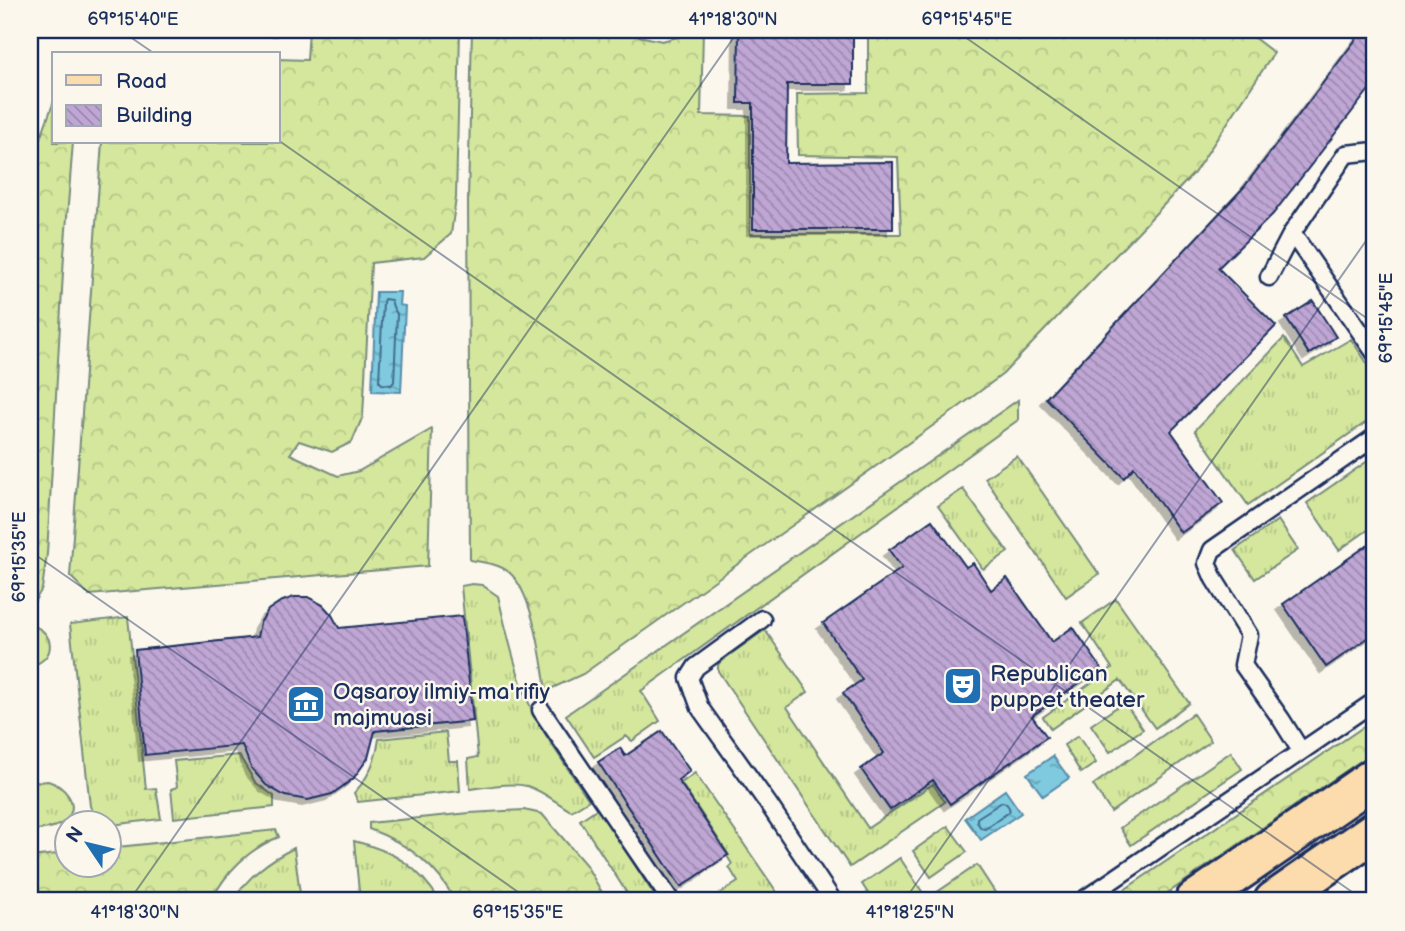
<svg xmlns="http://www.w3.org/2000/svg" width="1405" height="931" viewBox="0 0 1405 931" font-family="'Balsamiq Sans',sans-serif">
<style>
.grass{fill:url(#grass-tufts);stroke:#788b7d;stroke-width:2}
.forest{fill:url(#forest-crowns);stroke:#788b7d;stroke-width:2}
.water{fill:url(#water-ripples);stroke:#578cab;stroke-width:2}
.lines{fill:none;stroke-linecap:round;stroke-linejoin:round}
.shore{stroke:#436d91;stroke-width:2}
.building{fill:url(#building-back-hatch);stroke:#1b2f5e;stroke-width:2;filter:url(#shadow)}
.lane-casing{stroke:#1b2f5e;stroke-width:21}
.primary-casing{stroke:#1b2f5e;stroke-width:44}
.lane{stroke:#fbf7ec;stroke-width:16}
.primary{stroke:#fcdcac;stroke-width:38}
.ticks{fill:none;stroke:#1b2f5e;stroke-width:2;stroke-opacity:0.45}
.labels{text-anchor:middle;stroke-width:5;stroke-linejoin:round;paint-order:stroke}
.poi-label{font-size:23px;fill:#1b2f5e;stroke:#fbf7ec;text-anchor:start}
.neatline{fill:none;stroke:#1b2f5e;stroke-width:2.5}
.ticks-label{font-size:18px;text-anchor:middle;fill:#1b2f5e}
</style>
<defs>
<pattern id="grass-tufts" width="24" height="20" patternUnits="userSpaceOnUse" patternTransform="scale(1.75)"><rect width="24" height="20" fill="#d4e79c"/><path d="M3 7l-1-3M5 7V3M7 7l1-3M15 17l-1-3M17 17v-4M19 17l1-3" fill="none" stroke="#b5c689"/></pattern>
<pattern id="forest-crowns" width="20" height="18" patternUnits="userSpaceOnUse" patternTransform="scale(1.75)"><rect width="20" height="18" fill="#d4e79c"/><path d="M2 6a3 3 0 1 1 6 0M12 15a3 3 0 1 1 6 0" fill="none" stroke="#b5c689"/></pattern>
<pattern id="water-ripples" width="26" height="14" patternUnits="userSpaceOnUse" patternTransform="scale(1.75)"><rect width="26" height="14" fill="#7fcade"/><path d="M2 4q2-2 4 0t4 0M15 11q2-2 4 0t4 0" fill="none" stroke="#67a4b7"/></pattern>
<pattern id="building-back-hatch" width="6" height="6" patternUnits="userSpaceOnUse" patternTransform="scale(1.75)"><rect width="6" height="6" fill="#bfa6d4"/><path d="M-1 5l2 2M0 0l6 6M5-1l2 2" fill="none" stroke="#9a88af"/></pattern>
<filter id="shadow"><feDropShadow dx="-6" dy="6" stdDeviation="0" flood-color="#0004"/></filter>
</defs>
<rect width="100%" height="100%" fill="#fbf7ec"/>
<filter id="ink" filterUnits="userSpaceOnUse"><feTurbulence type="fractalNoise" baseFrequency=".0143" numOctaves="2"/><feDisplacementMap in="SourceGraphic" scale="14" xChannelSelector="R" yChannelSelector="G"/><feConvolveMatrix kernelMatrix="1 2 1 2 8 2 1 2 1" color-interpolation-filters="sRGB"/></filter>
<g filter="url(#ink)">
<path class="grass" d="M187 30H276V36L187 33Z
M1284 338 1303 367 1351 339 1375 375V416L1248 505 1195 430Z
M1018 400V420L641 691 660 721 632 741 626 736 594 757 566 715Z
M1017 456 1099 574 1066 597 985 478Z
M1375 456V525L1339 550 1307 503Z
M963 489 1008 552 983 569 938 506Z
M1278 520 1298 550 1255 579 1235 550Z
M472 584 482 585 498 596C506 629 513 662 525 694 540 732 567 766 589 800L571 811C557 803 543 791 527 786 509 782 488 787 470 789L468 759 478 757 461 586Z
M1116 599 1189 703 1155 728 1120 680 1051 729 1043 717 1112 668 1082 623Z
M128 617 146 789 156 788 161 819 111 825 109 824 108 822C97 822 94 816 90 806L70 624Z
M30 625C56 631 57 660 30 666Z
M765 630 808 692 787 707 868 828 933 784 945 802 850 867 718 671V665L721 661Z
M1124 702 1143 729 1110 752 1091 725Z
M1193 714 1211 741 1111 812 1093 785Z
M446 732 449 761H458L460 791 358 802 354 793C369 778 376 759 379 739Z
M1078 736 1096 763 1081 773 1064 745Z
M1231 752 1242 769 1131 845 1120 828Z
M239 755 255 782 274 796V807L174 818 171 789 177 787 174 761Z
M695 773 783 901H708L738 882 729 867 732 864 727 856 729 855 681 783Z
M48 781C64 786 80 803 67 819 58 829 42 829 30 831V783Z
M598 808 658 901H632L580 820Z
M948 826 967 852 931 877 913 851Z
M354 841C394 851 418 866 440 901H360Z
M294 848 301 901H233C248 876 268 861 294 848Z
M900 858 927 899 977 865 996 894 985 901H873L862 884Z"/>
<path class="forest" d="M309 30H460L456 198 451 234 424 257 371 263 363 416 352 442 332 452 299 441 290 454 338 476 359 471 432 429 428 566 89 595 70 576 102 142H278V59L307 60Z
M472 30H626L639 36 662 41 685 35 691 30H703L701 115 750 116V234H901L898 157 798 155 797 94 868 93V30H1244L1274 53 1194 173 1003 374 955 410 583 674 546 691C542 661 533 594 510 573 500 564 483 562 470 560L468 200Z
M54 101V142H73L64 255 47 554 42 589 34 602 30 603V152L40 139Z
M1375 719V751L1156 901H1108Z
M524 810 542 814 586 865 607 901H455C437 865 407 843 369 829V823L470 813Z
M276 830 279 837C248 849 225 873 211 901H30V857L66 853V864H108L109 848Z"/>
<path class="water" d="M376 292H400L399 305 405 306 401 392 372 391Z
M1053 756 1069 778 1043 796 1027 774Z
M1005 790 1021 813 981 840 965 818Z"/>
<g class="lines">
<path class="shore" d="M384 299 391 300 393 307 397 314 394 382 391 385 382 384 379 381 383 302Z
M1002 802C1006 802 1011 808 1009 812L985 829 981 828 977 822V818Z"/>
</g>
<path class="building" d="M739 30H853V84H787L786 163 893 162V229H753V103H738Z
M1363 30H1375V82L1273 214 1218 268 1276 326 1171 431 1223 503 1181 533 1134 467 1124 478 1046 398 1244 187Z
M1313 301 1336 337 1309 354 1286 318Z
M932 520 966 567 973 563 991 590 1007 578 1052 642 1073 627 1101 668 1032 716 1047 737 950 804 933 780 890 810 861 769 884 753 843 693 862 680 823 623 902 568 889 550Z
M1375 540V633L1326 667 1283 604Z
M294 597H308L323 605 332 615 339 628 462 616 473 721 375 731 368 758 353 779 332 794 308 800 285 796 266 785 251 768 242 745 145 755 135 650 257 637 260 623 268 610 280 602Z
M662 731 690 771 678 780 728 855 681 887 598 762 620 748 625 756Z"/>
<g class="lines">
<g class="lane-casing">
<path id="lane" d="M1292 233 1375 353
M1269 277 1292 233 1346 154 1375 151
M762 619 696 667 689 678 700 708 769 805 833 901
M541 710 671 901
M1301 751 1281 719 1243 665 1249 635 1214 579 1207 563 1212 550 1375 437
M1082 901 1375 701"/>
</g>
<g class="primary-casing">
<path id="primary" d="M1195 901 1375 777
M1274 901 1375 831"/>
</g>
<use href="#lane" class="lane"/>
<use href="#primary" class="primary"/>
</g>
</g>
<path class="ticks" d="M120 30 155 54M955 30 1375 324M278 140 1365 901M30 551 531 901M129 901 739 30M904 901 1375 228"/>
<defs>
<g id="theatre-square" transform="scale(2.0125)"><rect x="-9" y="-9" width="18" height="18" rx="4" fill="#1f6fb2" stroke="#fbf7ec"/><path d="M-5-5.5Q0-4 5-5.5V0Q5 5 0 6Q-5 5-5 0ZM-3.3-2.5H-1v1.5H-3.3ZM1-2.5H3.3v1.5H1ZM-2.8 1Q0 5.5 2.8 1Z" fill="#fff"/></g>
<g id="museum-square" transform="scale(2.0125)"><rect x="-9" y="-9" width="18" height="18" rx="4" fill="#1f6fb2" stroke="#fbf7ec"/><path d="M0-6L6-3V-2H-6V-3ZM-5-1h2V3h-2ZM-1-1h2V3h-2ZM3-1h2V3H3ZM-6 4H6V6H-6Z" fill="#fff"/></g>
</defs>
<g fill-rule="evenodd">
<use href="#theatre-square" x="963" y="686"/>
<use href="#museum-square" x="306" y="704"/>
</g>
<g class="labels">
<g class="poi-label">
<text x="990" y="681">Republican<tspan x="990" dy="26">puppet theater</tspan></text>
<text x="333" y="699">Oqsaroy ilmiy-ma'rifiy<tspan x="333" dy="26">majmuasi</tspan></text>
</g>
</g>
<rect width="1405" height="931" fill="none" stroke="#fbf7ec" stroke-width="77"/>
<rect x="52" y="52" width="228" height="91" fill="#fbf7ec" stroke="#a1a7b3" stroke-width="2"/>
<rect x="66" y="75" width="35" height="10" fill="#fcdcac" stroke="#a1a7b3" stroke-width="2"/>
<text x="116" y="88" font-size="21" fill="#1b2f5e">Road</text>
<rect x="66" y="105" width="35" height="21" fill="url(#building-back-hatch)" stroke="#a1a7b3" stroke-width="2"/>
<text x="116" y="122" font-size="21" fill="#1b2f5e">Building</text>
<g transform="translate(88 844) rotate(305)"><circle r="33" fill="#fbf7ec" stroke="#a1a7b3" stroke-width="2"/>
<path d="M0-5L12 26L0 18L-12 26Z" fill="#1f6fb2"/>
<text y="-10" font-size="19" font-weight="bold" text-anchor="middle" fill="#1b2f5e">N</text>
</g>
<rect x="38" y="38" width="1328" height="854" class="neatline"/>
<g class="ticks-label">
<text x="133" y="25">69°15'40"E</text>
<text x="733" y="25">41°18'30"N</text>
<text x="967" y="25">69°15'45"E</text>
<text transform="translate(1386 318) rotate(-90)" y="6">69°15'45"E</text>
<text transform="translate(19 557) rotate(-90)" y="6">69°15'35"E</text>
<text x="135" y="918">41°18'30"N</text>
<text x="518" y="918">69°15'35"E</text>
<text x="910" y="918">41°18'25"N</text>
</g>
</svg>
